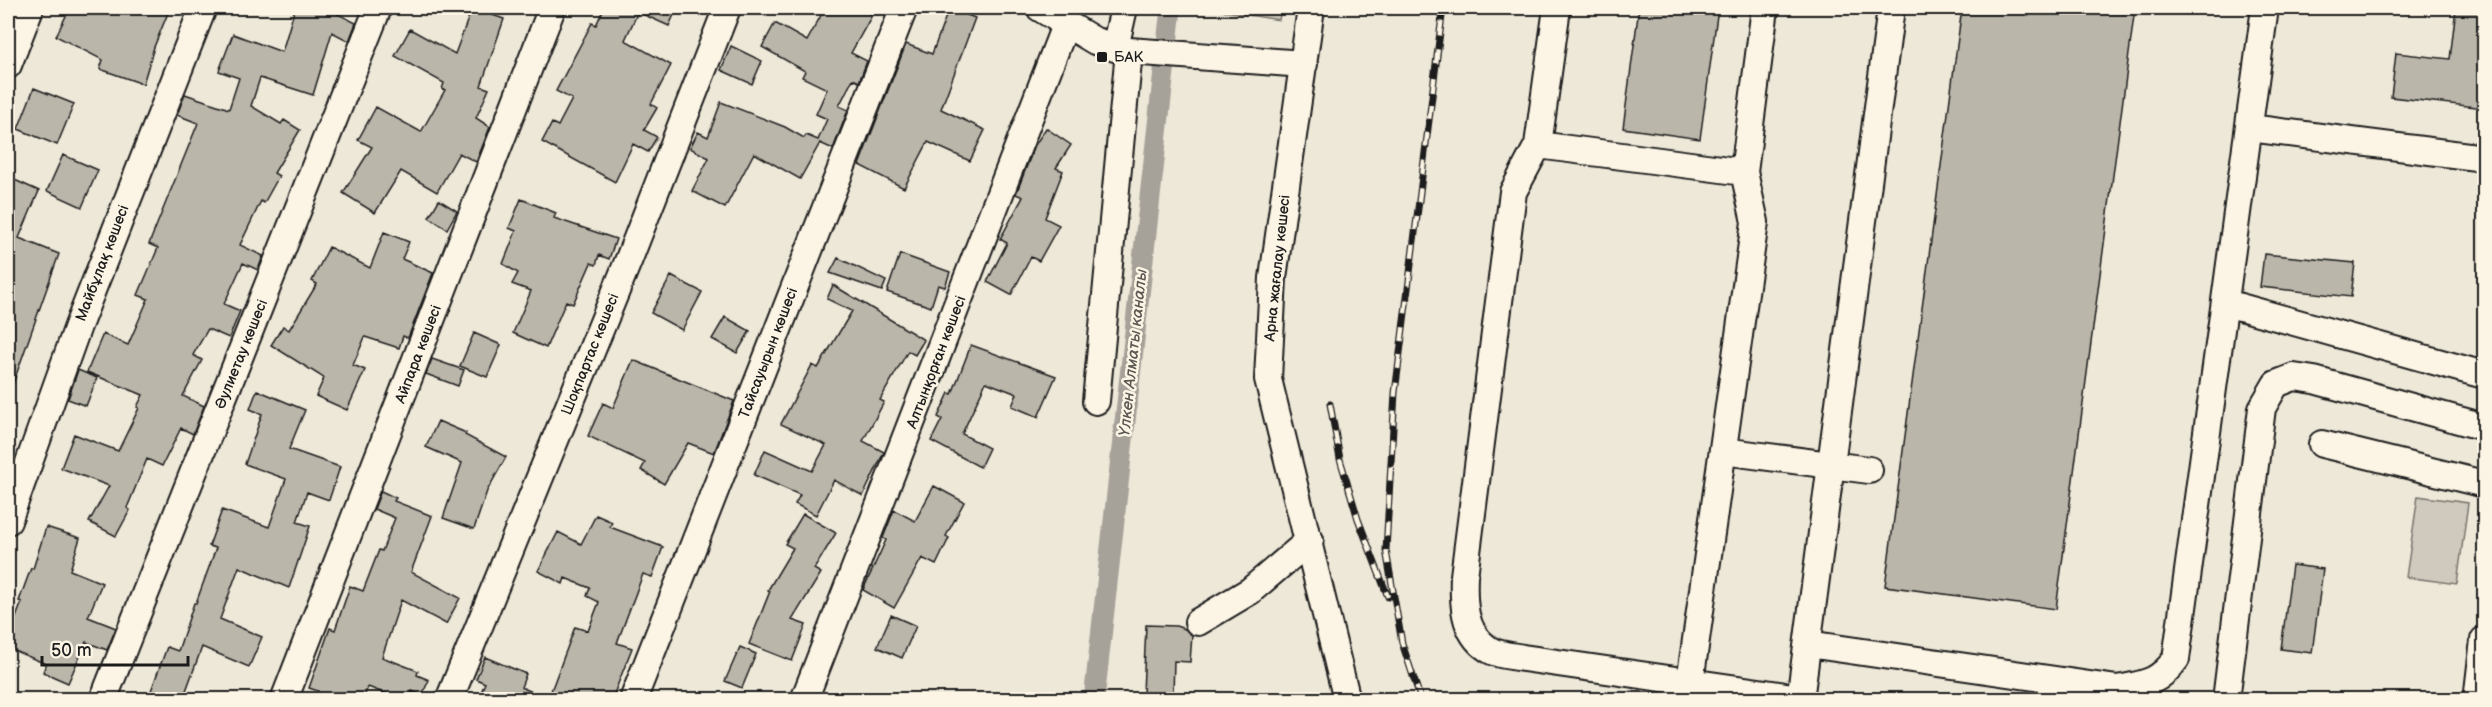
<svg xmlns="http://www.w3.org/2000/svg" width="2492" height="707" viewBox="0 0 2492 707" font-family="'Balsamiq Sans',sans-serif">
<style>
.green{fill:#cfcabd;stroke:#76736c;stroke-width:1.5}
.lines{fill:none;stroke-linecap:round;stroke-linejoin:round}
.canal{stroke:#a7a299;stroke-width:21}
.building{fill:#bab6aa;stroke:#1c1c1c;stroke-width:1.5}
.minor-casing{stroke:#1c1c1c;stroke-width:30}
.minor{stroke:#fcf5e5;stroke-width:26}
.rail-casing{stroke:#1c1c1c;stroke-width:7}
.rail{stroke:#fcf5e5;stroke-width:4.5;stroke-dasharray:14;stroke-linecap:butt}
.poi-dot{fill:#1c1c1c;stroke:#fcf5e5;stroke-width:2}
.labels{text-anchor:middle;stroke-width:5;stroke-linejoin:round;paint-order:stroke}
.poi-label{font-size:15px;fill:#1c1c1c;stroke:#fcf5e5;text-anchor:start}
.street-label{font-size:15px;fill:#1c1c1c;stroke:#fcf5e5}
.water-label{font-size:16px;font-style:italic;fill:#5b5854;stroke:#fcf5e5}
</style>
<rect width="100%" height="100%" fill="#eee8d9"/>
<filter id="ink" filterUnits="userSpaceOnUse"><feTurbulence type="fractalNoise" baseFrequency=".0167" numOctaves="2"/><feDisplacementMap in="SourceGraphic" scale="12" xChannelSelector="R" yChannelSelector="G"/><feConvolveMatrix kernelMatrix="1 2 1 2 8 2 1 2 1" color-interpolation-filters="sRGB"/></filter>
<g filter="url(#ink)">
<path class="green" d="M1207 8H1281L1279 20Z
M2418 496 2468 503 2457 584 2406 577Z"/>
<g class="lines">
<path class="canal" d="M1094 700 1171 8"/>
</g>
<path class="building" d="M70 8H170L154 47 143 84 100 69 103 60 56 36Z
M295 8H339L336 13 356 23 349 41 332 32 313 95 260 78 251 106 281 124 284 120 300 130 274 173 279 176 264 203 261 201 240 245 263 256 258 270 243 263 224 304 240 311 229 338 208 329 193 355 202 360 183 396 204 406 193 434 181 428 162 466 147 459 127 508 130 510 116 536 89 522 109 486 61 468 74 434 118 451 139 408 137 407 143 395 87 372 103 334 128 345 148 299 138 295 158 248 149 244 198 123 177 115 185 94 229 109 239 78 219 71 233 34 282 52Z
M472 8 504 19 481 86 489 89 476 118 490 127 477 160 476 162 459 153 437 192 401 171 375 213 343 193 372 147 358 140 376 107 421 132 445 90 442 89 444 83 395 56 410 29 455 54Z
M604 8H677L669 26 638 12 625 40 671 65 651 104 657 108 644 130 657 137 648 152 633 144 615 182 542 142 552 123 558 126 572 99 556 91 592 23 596 25Z
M825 8H858L872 15 851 53 867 61 859 82 853 79 839 106 848 110 833 149 820 143 800 179 754 153 725 208 692 191 709 158 690 148 698 132 708 137 721 102 785 127 804 138 806 135 818 140 827 119 816 114 827 89 802 77 805 71 762 47 775 23 807 41Z
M949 8 975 18 941 109 985 130 970 161 928 142 904 188 859 165 906 44 932 54Z
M1639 8H1718L1700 139 1623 128Z
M1962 8H2135L2056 609 1885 586Z
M2456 8H2484V108L2391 97 2396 53 2450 59Z
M731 46 762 61 752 84 721 70Z
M34 88 74 104 57 145 18 129Z
M1046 128 1071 145 1056 168 1063 171 1045 218 1059 225 1039 261 1031 257 1011 295 987 282 1007 243 1000 239 1023 197 1016 194 1035 145Z
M63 155 98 170 82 207 47 191Z
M8 177 39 191 19 238 59 254 9 395 8 290 14 273 8 271Z
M521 199 556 213 554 218 616 239 609 259 599 255 596 265 591 263 573 304 566 301 546 348 513 333 531 291 512 284 518 273 503 264 516 231 509 228Z
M439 200 457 211 447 229 429 217Z
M384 232 409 242 402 259 433 273 408 338 403 336 399 348 365 337 353 365 365 370 347 410 316 396 324 378 271 345 283 326 289 330 317 284 312 281 329 247 370 268Z
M900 254 950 272 945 287 938 285 931 307 887 292Z
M2264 254 2355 263 2351 297 2260 287Z
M838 258 886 281 882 291 830 273Z
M671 276 702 292 682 330 651 313Z
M833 285 924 340 915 355 908 351 880 400 884 402 863 441 884 452 863 496 834 480 816 515 795 504 800 495 754 475 765 450 812 471 826 445 781 424 812 365 818 368 852 311 827 299Z
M725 317 750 331 737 353 712 339Z
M474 333 501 345 487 377 460 366Z
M971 345 1056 376 1038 417 1012 406 1017 394 986 382 962 434 989 448 980 467 931 441 942 419 938 417 949 393 952 394Z
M432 359 464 370 458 386 426 374Z
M633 360 734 401 714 453 688 443 664 484 641 470 645 463 588 436 603 403 613 408Z
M78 370 97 378 86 406 68 399Z
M257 390 305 410 289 449 340 467 329 500 307 492 297 522 310 526 289 588 239 567 220 619 262 637 249 667 202 647 183 699H148L167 647 178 651 194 603H196L216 548 209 546 222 510 269 527 286 479 245 464 262 414 250 409Z
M438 421 466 433 465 435 506 457 487 491 474 529 443 518 462 463 426 447Z
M934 486 964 502 946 536 949 538 936 565 922 558 894 608 863 590 886 540 883 538 894 510 915 521Z
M381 491 396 498 394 501 432 516 411 572 460 598 446 624 401 600 382 657 418 671 417 675 429 680 422 695 412 691 409 699H399L368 687 363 699H315L318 691 309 688 330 628 335 630 350 586 363 591 379 550 382 551 395 518 374 509Z
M803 514 836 533 814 569 821 573 792 620 806 625 792 661 749 644 770 591 768 590 793 548 785 544Z
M596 515 612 522 610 527 663 547 652 577 643 574 617 643 632 648 612 699H478L485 683 476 679 485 657 526 674 521 687 548 699 575 627 588 631 599 602 587 596 590 588 565 578 563 584 538 571 558 532 581 544Z
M46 527 80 538 70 570 102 583 88 617 116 628 107 650 86 642 68 683 43 672 46 664 8 648V638L22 602 19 601 31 568 33 569Z
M2292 565 2323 569 2312 653 2281 649Z
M891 615 916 626 902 658 877 647Z
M1146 625 1176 626 1185 629 1192 635 1190 662 1174 661 1173 694 1143 693Z
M740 647 756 654 742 688 725 681Z"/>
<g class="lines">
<g class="minor-casing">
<path id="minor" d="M1040 8 1095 41 1129 51 1304 64
M1311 8 1273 278 1268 379 1347 700
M1557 8 1538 145 1513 192 1464 576C1463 601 1463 632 1487 648 1495 655 1513 656 1523 658L1800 698
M1115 48 1124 8
M8 65 30 8
M2250 128 2484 158
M1538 145 1744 172
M2226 303 2484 375
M1096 401 1129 51
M2322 444 2484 484
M1723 451 1869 470
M8 521 78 326 203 8
M1198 622 1250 591 1310 540
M1808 644 2117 689C2144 684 2159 683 2176 659L2265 8
M1690 682 1755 222 1744 172 1765 8
M103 700 378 8
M284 700 552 8
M449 700 629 259 727 8
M633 700 904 8
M804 700 1066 23
M1800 700 1891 8
M2226 700 2262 408 2276 384 2294 377 2314 380 2484 427
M2477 700 2484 640"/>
</g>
<use href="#minor" class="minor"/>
<g class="rail-casing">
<path id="rail" d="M1330 404 1340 459 1358 519 1388 597
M1421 700 1402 643 1386 550 1395 393 1443 8"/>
</g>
<use href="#rail" class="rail"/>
</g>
</g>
<rect class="poi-dot" x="1096" y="51" width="12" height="12" rx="3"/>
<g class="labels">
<g class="poi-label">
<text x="1114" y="62">БАК</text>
</g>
<g class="street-label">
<text transform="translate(102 263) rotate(-69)" y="5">Майбұлақ көшесі</text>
<text transform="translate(1277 268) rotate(-84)" y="5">Арна жағалау көшесі</text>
<text transform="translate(768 353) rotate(-69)" y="5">Тайсауырын көшесі</text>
<text transform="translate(241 354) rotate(-68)" y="5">Әулиетау көшесі</text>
<text transform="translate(418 354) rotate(-69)" y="5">Айпара көшесі</text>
<text transform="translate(590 354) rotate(-68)" y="5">Шоқпартас көшесі</text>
<text transform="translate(936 362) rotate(-69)" y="5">Алтынқорған көшесі</text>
</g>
<g class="water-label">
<text transform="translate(1132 353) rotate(-84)" y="6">Үлкен Алматы каналы</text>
</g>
</g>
<rect width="2492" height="707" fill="none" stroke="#fcf5e5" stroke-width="30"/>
<rect x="15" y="15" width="2462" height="677" fill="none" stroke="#1c1c1c" stroke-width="2" filter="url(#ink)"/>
<path d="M42 656v9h146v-9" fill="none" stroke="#1c1c1c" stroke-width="3"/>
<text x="51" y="656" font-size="18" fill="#1c1c1c" stroke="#fcf5e5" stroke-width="4.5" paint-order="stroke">50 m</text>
</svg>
